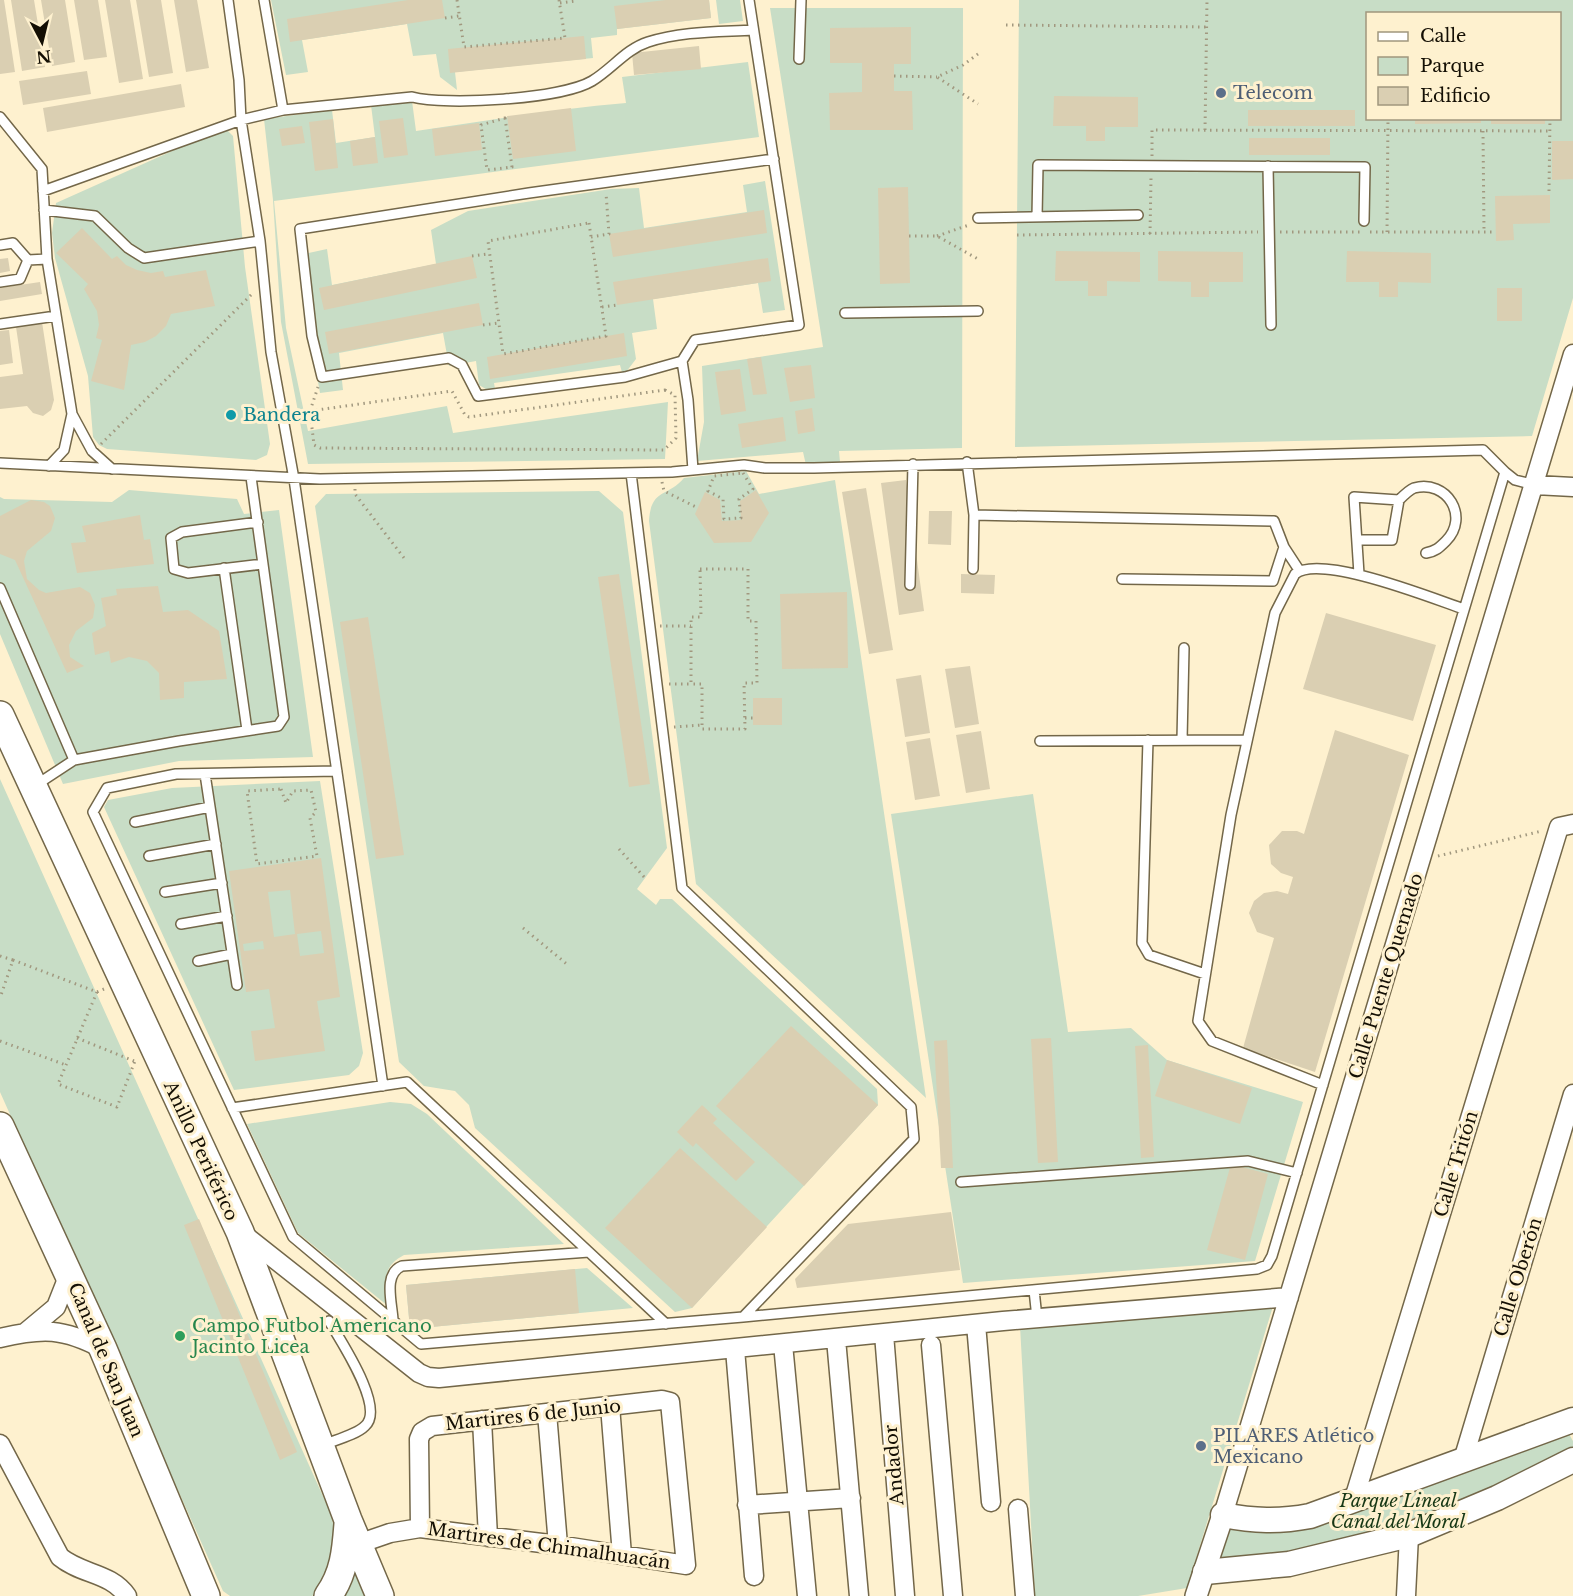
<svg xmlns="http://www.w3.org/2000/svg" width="1573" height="1596" viewBox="0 0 1573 1596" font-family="'Libre Baskerville',serif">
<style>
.green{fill:#c8ddc6;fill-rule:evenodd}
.building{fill:#dacfb2;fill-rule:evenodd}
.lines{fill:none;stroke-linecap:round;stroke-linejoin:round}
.service-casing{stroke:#736749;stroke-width:12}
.minor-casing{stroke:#736749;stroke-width:21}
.tertiary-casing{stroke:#736749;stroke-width:24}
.secondary-casing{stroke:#736749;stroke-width:27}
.primary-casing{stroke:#736749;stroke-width:30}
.path{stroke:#a1987f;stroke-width:3;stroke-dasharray:1.5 4.5;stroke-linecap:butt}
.service{stroke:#fff;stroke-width:9}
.minor{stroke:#fff;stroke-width:18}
.tertiary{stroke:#fff;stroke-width:21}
.secondary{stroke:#fff;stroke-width:24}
.primary{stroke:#fff;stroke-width:27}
.service-dot{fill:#5c6f8a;stroke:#fef1cf;stroke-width:2}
.culture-dot{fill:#0f9aa8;stroke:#fef1cf;stroke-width:2}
.leisure-dot{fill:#2e9e5b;stroke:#fef1cf;stroke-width:2}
.labels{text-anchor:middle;stroke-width:6;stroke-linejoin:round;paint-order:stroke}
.service-label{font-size:18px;fill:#4e5e75;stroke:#fef1cf;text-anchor:start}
.culture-label{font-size:18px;fill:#0d838f;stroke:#fef1cf;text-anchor:start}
.street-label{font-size:18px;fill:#140f04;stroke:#fef1cf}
.leisure-label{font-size:18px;fill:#27864d;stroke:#fef1cf;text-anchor:start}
.park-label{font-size:18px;font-style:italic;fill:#173715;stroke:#fef1cf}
</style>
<rect width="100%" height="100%" fill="#fef1cf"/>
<path class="green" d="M271 0H709L711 18 617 29V35L591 38 593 58 455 72 457 90 440 77 436 54 413 56 407 24 302 40 308 72 286 75Z
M716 0H740L743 21 719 24Z
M1019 0H1573V298L1532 436 1015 447ZM1368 14H1560V118H1368Z
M770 8H963L962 448 839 451 840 462 806 465 803 452 697 461 704 422 702 366 823 347Z
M748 62 759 137 274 201 286 328 308 431 447 406 453 433 668 402 665 459 308 464 281 322 273 200 264 119 332 110 336 143 375 137 371 105 412 101 416 131C486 121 555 109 626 103L622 77Z
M219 130H227L233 136 245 267 270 444 267 455 256 460 107 449 99 445 93 437 88 376 55 258 52 233 56 203Z
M765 181 785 310 763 313 758 283 653 299 657 329 632 333 636 359 623 376 620 365 494 383 496 395 479 385 476 361 449 366 443 333 339 353 343 390 320 393 309 331 304 254 327 249 332 285 436 264 431 230 468 211 611 189 639 188 644 228 747 212 743 185Z
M746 471 759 494 835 480 926 1098 696 884 649 521C651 488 667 498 684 478Z
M129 490 237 499 244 514 279 510 313 757 179 761 63 784 0 634V497L4 499 112 502Z
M599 491 623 512 667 848 637 889 656 905 660 899H672L877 1089 878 1105 692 1308 675 1312 475 1128 469 1105 455 1091 424 1086 399 1062 315 506 326 494Z
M0 779 331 1514 337 1542 321 1589 312 1596H230L223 1591 0 1092Z
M320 781 363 1053 359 1066 349 1075 234 1090 104 807 108 800 172 788Z
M1033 794 1068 1032 1131 1028 1167 1060 1303 1102 1255 1261 963 1283 891 814Z
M390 1102 411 1104 427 1114 564 1244 404 1255C381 1267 385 1283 388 1306L298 1233 247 1124Z
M587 1268 633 1308 410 1329 406 1285Z
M1274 1303 1187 1588 1138 1596H1035L1020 1326Z
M1566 1429 1573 1441V1454L1403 1530 1208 1569 1226 1529H1285Z
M359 1563 371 1596H339Z"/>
<path class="building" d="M0 0H4L15 72 0 74Z
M11 0H34L45 67 22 71Z
M41 0H65L75 62 52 66Z
M74 0H98L107 57 84 60Z
M105 0H130L143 79 119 83Z
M136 0H161L173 73 149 77Z
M174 0H197L209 68 186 72Z
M408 0H442L445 18 290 42 287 19Z
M666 0H709L711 18 617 29 614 6Z
M911 27V64H894V91H912L913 130H830L829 93 862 92V63H830V28Z
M584 36 586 59 450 73 448 49Z
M699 46 701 69 634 75 632 53Z
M87 71 91 94 23 105 19 81Z
M181 84 185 107 47 132 43 108Z
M1054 96 1138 97V127H1105V141H1086V126H1053Z
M571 108 576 151 513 159 507 116Z
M1248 110H1355V126H1248Z
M403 118 408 155 384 158 379 121Z
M1415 118H1481V123L1415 124Z
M1491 118H1545V124H1491Z
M333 119 338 168 315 171 309 122Z
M479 123 482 150 435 156 432 129Z
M302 126 305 143 282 146 279 129Z
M375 137 378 163 353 166 350 141Z
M1249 138H1330V155H1249Z
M1552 141H1573V179L1552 180Z
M908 187 910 283 880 284 878 188Z
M1550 195V223L1513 224 1514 240 1496 241 1495 196Z
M764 210 767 233 613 257 609 234Z
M82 228 112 259 117 256 126 265 137 270 151 273 163 271 165 277 206 270 215 306 171 314 166 326 156 336 145 342 131 345 124 390 91 381 102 340 96 338 99 325 97 311 84 289 88 284 56 253Z
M1056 251 1140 252V282L1107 281V296H1088V281H1055Z
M1158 251 1243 252V282H1209V297H1191V282L1158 281Z
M1347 251 1431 253V283L1398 282V297H1379V282H1346Z
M472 256 477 278 324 310 319 288Z
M8 258 10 271 0 273V259Z
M768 258 771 281 617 305 613 282Z
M40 282 42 294 0 301V288Z
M1497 288H1522V321H1497Z
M479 303 483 325 329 354 325 332Z
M42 322 54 400 51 410 43 416 33 413 27 406 0 409V377L23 374 16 327Z
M9 330 13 363 0 365V331Z
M624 333 627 356 490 379 487 357Z
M761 357 767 394 753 395 747 359Z
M811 365 815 398 790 402 784 368Z
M740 369 746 411 721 415 715 372Z
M812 408 815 431 798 434 795 411Z
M783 417 786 441 742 448 738 424Z
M906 480 924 611 899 615 881 483Z
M866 488 893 650 869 654 842 492Z
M756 490 769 513 751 542 714 543 695 514 705 492 720 500 722 521 741 520 740 501Z
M31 500 44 502 50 506 55 518 51 531 27 551 24 561 27 579 39 590 46 593 80 587 90 593 95 605 93 618 76 631 69 645 70 657 84 666 67 673 15 560 0 554V516Z
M929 511H952L951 545 928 544Z
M140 515 144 540 150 539 154 564 77 573 71 543 86 542 82 526Z
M619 574 650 784 629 787 598 577Z
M961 574 995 575 994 594 961 593Z
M158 586 163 612 188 610 219 631 227 679 184 682V698L160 700 159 673 147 661 129 657 111 663 109 651 95 655 92 633 106 626 101 598 117 595 116 589Z
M847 592 848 668 782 669 780 594Z
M1326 613 1436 645 1413 721 1303 689Z
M368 617 404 855 376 859 340 622Z
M970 666 979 724 955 728 945 669Z
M921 675 930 733 905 737 896 679Z
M753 698H782V725H753Z
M1335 730 1409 755 1315 1072 1243 1048 1274 938 1257 932 1249 913 1254 901 1264 893 1277 891 1288 894 1293 877 1281 873 1271 864 1269 845 1282 831H1297L1304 834Z
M981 731 990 789 966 793 956 735Z
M930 738 940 796 915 800 906 742Z
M321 858 340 997 317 1001 325 1051 255 1061 251 1031 275 1028 269 989 246 992 229 871ZM290 890 295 934 274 937 268 892ZM321 931 324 953 300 956 297 934ZM263 941 264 949 244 951 243 944Z
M791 1026 878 1105 804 1186 716 1106Z
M1051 1038 1058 1162 1038 1163 1031 1039Z
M947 1040 953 1168H941L934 1041Z
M1148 1045 1154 1157 1141 1158 1135 1046Z
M1167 1060 1252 1088 1240 1124 1155 1096Z
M702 1105 717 1119 713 1123 755 1162 736 1181 696 1143 693 1147 677 1132Z
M680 1148 767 1227 692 1308 605 1228Z
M1231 1164 1268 1174 1245 1260 1207 1250Z
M951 1212 960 1270 797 1288 795 1279 848 1224Z
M199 1219 297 1452 280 1460 184 1225Z
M575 1269 579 1313 410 1329 406 1285Z"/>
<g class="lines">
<g class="service-casing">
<path id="service" d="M228 0 239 80 241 120 260 241 271 352 294 479 383 1086
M264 0 283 110 412 97C446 106 562 99 592 81 612 69 626 49 648 42 682 31 718 32 753 30
M749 0 799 325 695 340 682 361 625 377 478 396 462 365 449 358 322 377 312 336 300 229 529 193 774 159
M799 59 801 0
M0 117 42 169 47 259 72 414 92 451 112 469
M1268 166 1271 325
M43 191 241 120 283 110
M44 210 95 216 128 248 144 258 260 241
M1037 217 1038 165 1365 167 1364 221
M978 218 1138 215
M0 245 13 243 28 260
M0 282 20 279 28 260 47 259
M845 313 978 311
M0 324 56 316
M682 361 688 400 693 470
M967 462 974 515 973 569
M0 463 320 479 672 472 744 465 765 468H814L1483 450 1505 472 1272 1256 1267 1265 1257 1269 743 1317 421 1344 293 1237 93 812 107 788 176 774 337 771
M49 466 64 450 72 414
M1505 472 1515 480 1535 485
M631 473 682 888 911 1107 914 1139 743 1317
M974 515 1274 521 1284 547 1299 570
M258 522 182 532 171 538 174 569 188 573 263 564
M1357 540H1392L1399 500
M224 568 247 730
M1359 574 1354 497 1399 500C1403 496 1409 490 1414 488 1447 479 1470 517 1446 541 1439 548 1436 551 1426 553
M1122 579 1273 581 1284 547
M910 585 913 464
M0 588 74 760 179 741 278 726 284 717 251 477
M1148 740 1142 943 1149 955 1205 974
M1182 740 1184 648
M1040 741 1247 740
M205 774 237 985
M36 785 74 760
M135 822 210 807
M149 856 216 844
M165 892 222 883
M181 924 227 916
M198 961 232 954
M1323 1085 1212 1041 1198 1021 1231 815 1275 613 1295 574C1320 553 1434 599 1464 609
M232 1108 407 1082 666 1324
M961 1182 1248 1161 1297 1173
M1034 1290 1037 1318
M393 1320C392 1302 383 1274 402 1266L589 1252
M323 1445C335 1440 356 1435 365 1426 386 1408 340 1340 329 1321"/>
</g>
<g class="minor-casing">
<path id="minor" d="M1535 485 1573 487
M243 1234 419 1373 428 1377 439 1378 1003 1321 1289 1297
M976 1324 991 1502
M26 1332 56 1307 69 1274
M884 1334 905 1596
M0 1338C43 1328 63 1328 103 1349
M836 1339 859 1596
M783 1344 807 1596
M931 1345 953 1596
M735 1349 754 1576
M610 1406 622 1555
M547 1413 558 1545
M482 1420 488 1537
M0 1444 60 1557C82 1575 110 1572 127 1596
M1463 1460 1573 1094
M1353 1502 1559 827 1573 824
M747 1505 851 1498
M1018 1509 1025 1596
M1223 1515 1573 354
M358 1544 390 1533 420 1528 558 1545 686 1565 670 1402 662 1400 432 1426 422 1432 419 1439 420 1528
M1406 1596 1409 1535"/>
</g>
<g class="tertiary-casing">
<path id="tertiary" d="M1196 1596 1223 1515"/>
</g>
<g class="secondary-casing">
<path id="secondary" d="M1223 1515C1254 1521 1279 1522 1310 1516L1573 1420
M1205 1572 1289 1564 1409 1535 1497 1498 1573 1460"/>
</g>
<g class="primary-casing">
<path id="primary" d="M0 715 240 1232 348 1520 380 1596
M0 1126 103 1349 206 1596
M328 1596C344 1574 346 1551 348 1524"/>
</g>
<path class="path" d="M457 0 464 47 565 38 559 0
M560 3 575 1
M1388 14V13
M445 18 459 16
M1006 25 1206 27
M978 54 963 65 937 77 978 104
M894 76 937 77
M505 118 512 167 487 170 481 125Z
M1205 130 1207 0
M1483 131 1484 232
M1152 156V130L1550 131
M1549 191 1550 118
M589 223 606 336 503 354 488 241Z
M1280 232H1360
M1370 232H1496
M1387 232 1388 118
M1150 234 1151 178
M1017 235 1258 232
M909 236H937L978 259
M937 236 969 225
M591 237 609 234 606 193
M472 256 488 254
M602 307 617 305
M483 325 499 323
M665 390 675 395 676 438 664 450 320 448 314 445 310 411 452 391 465 415 469 417Z
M310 411 318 387
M101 444 254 292
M743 473 753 489 739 499 741 518 724 519 723 499 708 491 714 476Z
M662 482 664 491 698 508
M355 489V494L404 558
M700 569H748V621H756L757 683H744L745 729H702V684H691V617H701Z
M660 626H691
M669 684H691
M745 718H753
M674 727 702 725
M281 789 286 803 293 791 311 790 316 812 310 818 317 856 257 864 247 791Z
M619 849 645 878
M1438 856 1542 831
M523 928 568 965
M0 956 13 960 0 998
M13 960 97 992 104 989
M97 992 58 1084 117 1107 135 1061
M77 1038 134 1061
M0 1041 66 1065"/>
<use href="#service" class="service"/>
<use href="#minor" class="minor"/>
<use href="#tertiary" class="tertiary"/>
<use href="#secondary" class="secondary"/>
<use href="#primary" class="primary"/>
</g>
<g class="service-dot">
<circle cx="1221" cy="93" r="6"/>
<circle cx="1201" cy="1446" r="6"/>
</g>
<circle class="culture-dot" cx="231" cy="415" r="6"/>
<circle class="leisure-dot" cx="180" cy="1336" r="6"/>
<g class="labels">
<g class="service-label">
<text x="1233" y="99">Telecom</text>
<text x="1213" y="1442">PILARES Atlético<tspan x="1213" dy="21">Mexicano</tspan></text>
</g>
<g class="culture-label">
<text x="243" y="421">Bandera</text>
</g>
<g class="street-label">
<text transform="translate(1386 976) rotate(-73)" y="6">Calle Puente Quemado</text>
<text transform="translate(201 1151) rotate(65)" y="6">Anillo Periférico</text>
<text transform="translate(1456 1164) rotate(-73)" y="6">Calle Tritón</text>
<text transform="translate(1518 1277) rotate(-73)" y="6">Calle Oberón</text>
<text transform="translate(106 1360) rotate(67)" y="6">Canal de San Juan</text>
<text transform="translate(533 1415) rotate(-6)" y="6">Martires 6 de Junio</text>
<text transform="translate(894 1465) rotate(-95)" y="6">Andador</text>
<text transform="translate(549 1546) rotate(8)" y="6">Martires de Chimalhuacán</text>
</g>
<g class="leisure-label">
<text x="192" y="1332">Campo Futbol Americano<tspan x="192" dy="21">Jacinto Licea</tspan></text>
</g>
<g class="park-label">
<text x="1398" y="1507">Parque Lineal<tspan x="1398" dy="21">Canal del Moral</tspan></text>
</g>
</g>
<rect x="1366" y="12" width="195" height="108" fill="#fef1cf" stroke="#a0977e" stroke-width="1.5"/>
<rect x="1378" y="32" width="30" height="9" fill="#ffffff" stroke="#a0977e" stroke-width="1.5"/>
<text x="1420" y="42" font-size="18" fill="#140f04">Calle</text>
<rect x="1378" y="57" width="30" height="18" fill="#c8ddc6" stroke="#a0977e" stroke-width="1.5"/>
<text x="1420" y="72" font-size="18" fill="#140f04">Parque</text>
<rect x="1378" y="87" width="30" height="18" fill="#dacfb2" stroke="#a0977e" stroke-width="1.5"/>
<text x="1420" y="102" font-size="18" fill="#140f04">Edificio</text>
<g transform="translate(42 42) rotate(173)" stroke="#fef1cf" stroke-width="4.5" paint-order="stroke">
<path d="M0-4.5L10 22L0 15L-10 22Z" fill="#140f04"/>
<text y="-9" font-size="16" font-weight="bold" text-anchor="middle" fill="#140f04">N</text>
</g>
</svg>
